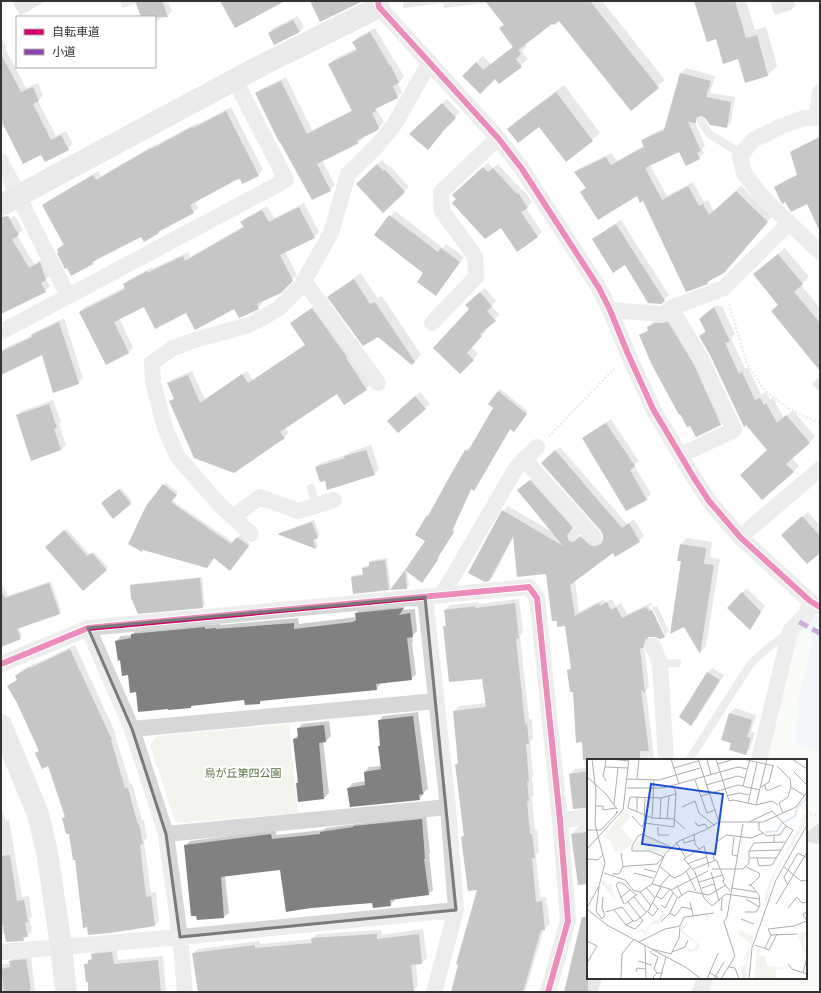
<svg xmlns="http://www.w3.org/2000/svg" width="821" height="993" viewBox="0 0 821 993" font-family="'Nunito Sans','Noto Sans JP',sans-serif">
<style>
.green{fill:#f1f5ed}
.water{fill:#ddebf3}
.shadow{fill:#0003;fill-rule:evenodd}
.building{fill:#818181}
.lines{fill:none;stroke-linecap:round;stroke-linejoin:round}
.path{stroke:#d6d6d6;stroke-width:2.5;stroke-dasharray:2 2;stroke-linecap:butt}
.lane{stroke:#d7d7d7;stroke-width:8}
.street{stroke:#d7d7d7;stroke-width:16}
.secondary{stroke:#d0d0d0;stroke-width:22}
.quiet{stroke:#8e44ad;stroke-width:5;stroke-dasharray:10 5;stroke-linecap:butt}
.cycleway-casing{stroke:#fff;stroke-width:8}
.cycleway{stroke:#d6006c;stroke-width:6}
.marked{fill:none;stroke:#7a7a7a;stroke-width:3;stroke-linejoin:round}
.labels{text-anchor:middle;stroke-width:4;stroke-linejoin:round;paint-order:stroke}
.park-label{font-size:11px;fill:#56703f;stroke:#fff}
.inset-river{fill:none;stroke:#ddebf3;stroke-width:2}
.inset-road{fill:none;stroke:#adadad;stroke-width:1}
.view{fill:#1d4ed8;fill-opacity:0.15;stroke:#1d4ed8;stroke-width:2}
.inset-edge{fill:none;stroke:#333;stroke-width:2}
</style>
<rect width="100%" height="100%" fill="#fff"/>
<path class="green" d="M814 615 820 618V992H708L712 978H806V760H764L794 633Z
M289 724 298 813 178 823 174 819 150 745 157 736Z"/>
<path class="water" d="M814 615 820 618V755L814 750 795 744 799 697 813 642 805 624Z"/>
<path class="shadow" d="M12 1H46L20 16Z
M120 1H168L172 11 167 16 155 21V17H142L137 3 122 8Z
M403 1H602L665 80 631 109 559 20 552 22 525 43 527 46 522 51 528 59 499 83 496 78 464 76 483 56 491 64 514 46 500 29 504 25 488 3 444 8 443 3 403 8Z
M695 1H746L755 30 766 27 777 66 768 75 745 82 739 58 717 38Z
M770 1H794L796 6 791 10 775 15Z
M298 16 304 27 299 32 269 33 273 28Z
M375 28 395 62H396L404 77 398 83 402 92 397 97 379 106 376 108 384 122 379 127 362 137 363 138 358 143 322 160 335 185 330 190 256 93 261 89 286 77 312 130 353 110 330 64 334 59 357 48 353 42 358 37Z
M1 36 6 47 5 48 26 88 38 83 43 95 38 101 56 136 66 131 73 144 68 149 42 154 5 127 1 128Z
M686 68 715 76 710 93 735 97 731 122 726 127 701 114 700 117 695 122 705 146 702 149 704 153 699 158 680 150 650 165 667 196 693 182 704 202 708 200 714 212 741 186 772 216 729 267 707 283 643 200 637 194 581 192 586 187 575 172 580 168 611 153 617 161 645 145V140L650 135 666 127 681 73Z
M564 85 600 133 566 161 539 125 509 129 516 121Z
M447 99 460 112 445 127 446 128 432 144 411 134Z
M231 107 263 170 258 175 243 183 241 178 236 179 195 201 198 208 194 212 161 229 158 232 141 235 97 259 93 263 58 249 64 243 43 206 48 201 98 171 101 176 156 144V145L197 123 198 124Z
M820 136V230L807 203 775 188 779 184 798 174 791 153 795 149Z
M382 160 389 167 390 166 409 187 383 212 357 184Z
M488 163 493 168 498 164 522 190 523 189 532 202 526 208 542 232 538 236 517 250 501 226 458 190Z
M304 203 319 232 314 237 285 251 297 275 280 292 262 301 263 303 258 308 234 307 187 312 145 306 119 318 133 347 129 352 106 364 80 312 85 307 125 287 124 285 129 280 152 267V269L188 252 190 257 244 226 242 222 246 218 267 206 274 218Z
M395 211 443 248 446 244 464 257 436 295 424 273 375 235Z
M15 216 23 230 17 235 34 264 44 258 50 275 46 279 50 286 45 291 1 313V224Z
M621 220 669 295 664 300 626 264 593 239 598 235Z
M785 248 809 277 801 285 820 308V369L779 304 761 268Z
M361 273 377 298 382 296 421 355 412 364 329 297 336 291Z
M485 288 496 301 491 306 500 315 484 329 486 331 471 347 478 354 460 373 471 300Z
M317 304 371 384 366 389 337 392 285 427 289 433 284 437 171 401 175 398 168 383 173 379 192 371 205 399 247 371 253 380 306 345 291 323Z
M716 306H722L735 334 731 338 745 369 748 367 761 395 766 392 770 400 773 398 784 418 793 410 815 437 792 458 799 466 793 472 768 450 700 336 706 330V313Z
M64 318 83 378 79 383 54 391 43 353 1 374V350L33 335 37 331Z
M673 318 725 420 721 424 640 335 649 329 648 327 653 322 661 319Z
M820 376V393L812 384Z
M500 389 528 411 516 428H511L476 488 474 490 472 488 453 529 455 530 438 557 439 558 426 576 407 570 409 586 406 588 392 589 427 541 428 516 466 450 468 448 470 449 494 407 498 391Z
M420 392 430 404 425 408 393 416Z
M53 400 61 422 59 424 66 445 61 450 32 460 17 416 22 411Z
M611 419 639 461 634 465 651 494 646 499 583 439 588 434Z
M371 445 379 469 374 474 325 480 316 467 321 463 348 454 350 452Z
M560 447 627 524 634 519 644 536 639 541 614 552 575 580 579 612 604 599 605 602 612 599 616 606 621 603 627 614 651 603 653 607 657 606 669 631 664 636H649L648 641 644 645 649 687 646 690 654 758H655L656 760H588V807L570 774 575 769 585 768 583 741 574 691 568 670 572 667 566 625 547 573 514 536 494 575 489 580 503 511 508 506 554 533 518 490 535 476 577 523 571 530 573 537 580 538 586 532 596 542 603 541 604 535 547 458ZM651 605 665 634H663L649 606Z
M166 483 178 492 172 500 234 543 240 535 250 544 231 567 214 557 143 549 164 485Z
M121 488 132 501 130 503 104 501Z
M808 512 820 526V551L787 531Z
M314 520 320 535 315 538 318 546 316 548 278 534Z
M67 529 90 555 94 552 108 567 83 590 46 547Z
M687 538 712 542 710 557 720 559 706 646 700 652 682 560 681 544Z
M387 558 391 587 389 590 352 577 354 575 364 574 363 568 365 566 370 565V563L372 560Z
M202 577 205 605 202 607 131 586 133 584Z
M1 581 8 596 51 581 61 611 59 613 19 627 22 636 20 638 1 646Z
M747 588 765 606 754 624 750 629 728 608Z
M519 599 523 632 520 636 529 719H532L533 738 530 741 533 775 532 777 534 795 532 797 535 830H537L539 852 536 855 540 897H546L550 924 544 929 525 992H452L479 888 462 837 464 835 456 764 459 762 454 711 459 706 486 703 483 678 444 627 446 624 445 610 450 605 479 602 478 604Z
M407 604 402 610 415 609 417 631 412 636 413 642 412 643 416 674 411 679 381 683 376 689 262 700 260 703 245 699 193 704 191 707 137 691 116 641 121 636 132 635 137 629 220 624V625L298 618 299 624 356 617V613L361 608Z
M75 645 116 734 115 735 130 784 132 783 142 820H144L147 838 144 841 151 893 156 892 159 921 155 925 76 859 69 832 63 818 66 815 49 765 36 754 40 750 18 703 8 686 18 679 16 676 21 671 34 663 35 664Z
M712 668 724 675 696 720 691 725 708 673Z
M735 708 756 715 751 732 755 733 750 749 745 754 732 742 722 739 730 713Z
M418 712 428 789 424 792V794L419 799 348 788 353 783 366 781 365 772 369 767 382 766 379 746 381 745 379 721 383 716Z
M329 721 331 736 326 741H323L329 793 324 798 299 801 297 783 299 782 294 739 298 735V729L302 724Z
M1 808 6 821 9 820 22 897 29 896 32 917 30 919 32 931 23 940 5 934H1Z
M426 815 430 853 429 854 433 890 428 894 395 899V900L390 905 373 902 286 911 281 868 225 876 229 913 224 917 185 846 190 841 276 830V835L323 830 326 828Z
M588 822V873L572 834 581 824Z
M820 822V845L807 841 806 846V832L807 833Z
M587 913 588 978H602L598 992H565L583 918Z
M423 929 427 958 422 963 416 964 418 986 414 990 364 992H198L193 953 198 949 259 941 260 944 312 939 317 934 381 930 382 935Z
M117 948 118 960 163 956 166 992H89L85 965 92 957V954L97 950Z
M31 955 35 992H1V964H10V961L15 956Z"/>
<path class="building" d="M135 1H162L168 17H141Z
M220 1H285L235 28Z
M310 1H363L320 22Z
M485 1H590L659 88 631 111 559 21 554 25 552 24 518 50 521 54 516 59 522 67 499 84 495 79 480 94 462 76 476 62 483 70 513 47 499 28 504 25Z
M694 1H735L746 38 757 35 768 76 745 83 738 59 723 64 716 39 707 42Z
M293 20 300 32 274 45 268 33Z
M370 32 390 66H391L399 83 393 86 398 98 375 109 376 111 372 113 379 128 378 130 356 141 359 143 317 164 331 191 312 200 280 142H279L255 93 281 81 307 134 352 111 328 64 357 50 352 42Z
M1 54 21 92 33 87 39 101 33 104 51 140 61 135 69 150 45 162 41 155 23 164 1 120Z
M680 73 711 81 706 97 731 102 727 128 710 125 705 118 701 116 696 118V123L688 122 701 151 697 153 700 159 686 166 679 152 645 168 662 200 688 186 699 206 703 204 709 215 736 191 768 222 724 273 707 282 708 284 686 292 643 201 640 203 637 196 598 220 580 192 586 188 574 172 606 157 611 165 644 147 641 140 664 130Z
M556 92 593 141 566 162 539 127 518 143 507 129Z
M442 103 456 118 441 133H442L428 150 409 134Z
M226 111 259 176 242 184 240 179 236 180 190 205 194 213 158 232 159 233 144 242 141 237 92 262 93 264 71 276 67 268 65 269 57 253 58 252 57 249 64 245 42 205 93 175 96 180 151 148V149L192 127 193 128Z
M820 137V232L807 204 791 212 785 202 783 204 781 202 774 187 797 175 790 152Z
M377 164 383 171 385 170 405 192 383 213 356 184Z
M483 167 488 172 493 168 517 194 518 193 528 208 521 212 538 237 517 252 501 228 485 239 452 203 456 199 452 195Z
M299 207 315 238 280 255 293 281 281 293 257 304 259 309 244 316 239 318 234 309 195 330 186 313 155 329 144 307 114 322 129 353 106 365 79 312 125 289 123 284 147 271V273L183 256 185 261 244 227 240 222 262 210 269 222Z
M389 215 438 252 441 248 460 262 436 296 417 282 423 273 374 235Z
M8 216 19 235 12 239 29 268 40 262 46 280 41 283 46 292 1 314V217Z
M616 224 665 301 661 304 648 303 625 265 613 273 592 239Z
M778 254 803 284 794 292 820 323V371L771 311 778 305 753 274Z
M354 279 370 304 375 302 415 362 412 365 378 337 363 346 327 297Z
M480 292 492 306 487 311 496 321 480 334 482 336 467 353 474 360 460 374 433 348 469 309 465 305Z
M714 307 730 341 725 343 739 374 742 372 755 400 760 398 764 405 766 403 777 423 786 415 810 443 786 464 794 472 762 500 740 475 767 450 746 425 744 427 710 355 699 336 706 332 699 319Z
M312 308 347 357 346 358 367 390 344 405 337 394 280 432 285 438 234 473 194 458 169 401 174 399 167 383 188 375 200 403 242 374 248 383 305 345 290 323Z
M59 322 79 384 53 393 42 355 1 375V352L32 337 31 335Z
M668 322 693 363 721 425 696 437 690 426 687 427 680 414 679 415 651 363 639 335 648 331 647 327 655 323H663Z
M498 391 527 414 514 432 510 429 474 491 471 489 452 531 454 532 437 559 438 560 422 583 405 570 425 541 415 535 427 515 428 516 451 474 465 450 468 451 493 408 488 404Z
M415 396 426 409 398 433 387 421Z
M49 404 57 428 54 429 61 450 31 461 16 415Z
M606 423 635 466 630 470 647 500 626 511 582 438Z
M366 450 375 475 327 490 325 481 320 482 315 467 345 458 344 456Z
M555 450 622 528 629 523 640 542 615 557 613 553 570 585 575 616 599 603 600 606 607 602 611 610 616 607 622 618 646 607 649 611 652 610 665 637 660 639 655 637H649L645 640 644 647 640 649 645 693 641 690 649 751H640V758L613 760H583L582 742 576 743 573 692H570L567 670 571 669 565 626 557 627V621H552L546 574 517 577 513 536 489 581 485 582 468 573 502 510 563 546 517 490 530 480 573 528 567 535 569 541 574 542 580 536 591 546H596L601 544 603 540V535L601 531 541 463Z
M163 484 177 495 171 502 231 544 237 537 249 546 230 571 214 558 207 568 143 550 142 552 128 544 146 506Z
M119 489 131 504 113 519 101 503Z
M802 516 820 536V553L807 564 781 535Z
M312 522 318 538 313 540 316 549 277 534Z
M64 530 87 556 92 553 107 570 83 591 45 547Z
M680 544 706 548 704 564 714 565 700 654 684 627 670 634 681 561H677Z
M385 560 389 590 353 594 351 577 363 575 362 568 369 567V562Z
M405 570 407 589 390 590Z
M200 578 203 608 138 614 131 598 130 585Z
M49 583 60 614 17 629 21 639 1 647V591L5 598Z
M742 592 761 612 750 630 727 608Z
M515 603 519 638 516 639 525 724 527 723 529 744H526L529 781H527L529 801H527L530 834H532L535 858H532L536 902 542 901 545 930H541L523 992H451L458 965 456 964 477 890 468 891 464 861 461 837 464 836 455 764H458L453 711 486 707 482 679 449 682 443 626H446L444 610 476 606 475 608Z
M404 608 399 615 410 613 413 637 407 638 412 680 376 684 377 690 260 701V704L245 705 244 700 191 706V708L168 710V709L138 712 136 692 130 693 128 675 122 676 120 660 118 661 115 641 131 638V634L205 627V629L216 628V629L294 623V629L353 622 356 620 355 613Z
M70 649 112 740H111L125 788H128L138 825 139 824 143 844 140 845 146 897 151 896 155 926 110 933 88 935 87 927 83 928 75 860H73L69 834H66L62 818 65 817 48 766 42 769 35 753 39 751 17 703 7 686 17 680 15 676 29 667 30 668Z
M707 672 720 680 691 726 679 717Z
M729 713 752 720 747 737 751 738 746 755 729 750 731 743 721 740Z
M413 716 423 794 419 795 420 800 350 807 347 788 365 785 364 772 381 769 378 746H380L378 720Z
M324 725 326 742 319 743 324 799 298 802 296 783H298L293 739 298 738 297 728Z
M588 771V808L573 809 569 774Z
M422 819 425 859H424L429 895 390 900 391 906 373 908 372 903 310 908 286 912 280 870 221 877 224 918 197 920 196 916H191L184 845 271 834 272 839 320 834V832L353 827V826Z
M588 832V884L578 885 571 834Z
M10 855 17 901 24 900 28 922 25 923 28 937H23L24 941 6 942 3 925H1V856Z
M582 917 588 918V992H564Z
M377 934V939L419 934 422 964 411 965 414 992H198L192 953 255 945V948L312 943 311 938Z
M112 952 114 964 158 960 161 992H88V982H86L84 964H88V960H92L91 954Z
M26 959 31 989 29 990 30 992H4L1 969 10 967 9 961Z"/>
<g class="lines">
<path class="path" d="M729 304 747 364 765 391 791 410 820 423
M549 436 615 368
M806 813 820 816"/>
<path class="lane" d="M701 121 709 134 742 154
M311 488 316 505
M572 537 583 525
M660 664 677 663
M689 760 751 663 768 648 788 633"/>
<path class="street" d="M378 1 379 7 498 138 522 169 599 288 610 310 628 354 653 409 694 478 709 501 740 537 810 601 820 607
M817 118 820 92
M820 118H804L782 126 753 140 740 156 744 173 764 199 820 252
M1 161 68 296
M304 281 378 383
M671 308 701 359 734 430 681 455
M610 310 664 314 671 308 724 288 789 223
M432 323 476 277 475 256 442 211 441 192 498 138
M1 332 286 180 235 80
M524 459 594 537
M233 517 260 497 298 511 334 500
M251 534 218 503 177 456 165 428 153 382 152 363 173 348 198 339 249 325 278 309 301 286 331 233 348 174 376 147 394 125 430 62
M740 537 820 469
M442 595 516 468 537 447
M425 597 448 807 456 910 434 992
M88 628 132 729 166 834 180 937 185 992
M653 646 660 664 666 760
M1 664 88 628 529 587 537 598 560 820 568 921 548 992
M132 729 437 701
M759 760 790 631 807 613 810 601
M560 820 588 817
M166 834 448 807
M1 952 180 937 456 910
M700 992 705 978"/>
<path class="secondary" d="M1 205 264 64 379 7
M1 725 38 814 47 852 61 946 66 992"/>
<path class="quiet" d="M799 622 820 633"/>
<g class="cycleway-casing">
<path id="cycleway" d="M378 1 379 7 498 138 522 169 599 288 610 310 628 354 653 409 694 478 709 501 740 537 810 601 820 607
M1 664 88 628 529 587 537 598 560 820 568 921 548 992"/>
</g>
<use href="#cycleway" class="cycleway"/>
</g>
<path d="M0 0H821V993H0ZM425 597 456 910 180 937 166 834 132 729 88 628Z" fill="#fff" fill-opacity=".55" fill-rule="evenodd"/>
<path class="marked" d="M425 597 456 910 180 937 166 834 132 729 88 628Z"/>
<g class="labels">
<g class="park-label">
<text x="243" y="777">鳥が丘第四公園</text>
</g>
</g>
<g transform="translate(587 759)">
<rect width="220" height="220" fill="#fff"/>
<path d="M220 41 219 64 190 110 178 145V136L183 121 214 65 213 61 219 51 214 49ZM39 50 44 58 34 68 47 83 34 93 28 94 23 81 16 78ZM55 75 83 88 76 97 63 92H45L46 87ZM16 120 21 126 24 124 28 141 15 125ZM76 152 78 156 72 165 66 164 60 171V176L57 177 58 174 54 172 46 176 55 169 58 172 64 163 72 160ZM110 155H122L121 163 117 156 98 161 100 165 96 172 113 186 110 192 101 193 100 189 107 191 110 185 94 174V168L99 164 97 159ZM169 169 160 205 159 220H155L154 208 158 206 159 201H156L163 187 160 181 150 175 154 170 161 176 166 177ZM220 173 217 185 220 191 217 195 210 174ZM170 189H173L172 197H178L180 207 201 209 188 211 190 220H167Z" fill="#f1f5ed"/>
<path class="inset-river" d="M178 73 190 72 194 65 208 57 210 49 220 39M58 89 72 91"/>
<path class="inset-road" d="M19 0 18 8 41 9M23 0 42 2M84 0 92 25M111 0 132 63M120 0 124 16M129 0 142 42 147 41 169 46 180 0M156 0 187 7M205 0 220 10M131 5 147 0M190 7 203 20 204 28 201 38 192 44 196 54M18 8 16 16 19 22M87 9 111 2M207 13 220 26M0 18 19 35 30 50M40 20 72 21 113 9M50 20 52 0M108 21 120 54 128 51M119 26 151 17 158 19M178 26 179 31H183L194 26M156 27 163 0M174 28 182 23 186 7M204 28 218 37M40 29H76L151 8 160 10M114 37 151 26 173 31M140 37 152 34 162 36M43 38 41 49 65 59 88 60M43 38 74 39 89 35M58 38 57 64 87 68 89 35 87 27M161 44 170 4M27 45 31 9M169 46 185 42 191 46M9 47H16V51L29 49M95 48 108 42 112 54 127 66M50 53V38M45 57 55 68 57 64M65 59 67 21M73 59 74 39M80 60 82 37M88 61 98 70M108 63 111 67 118 65 121 70M162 63 185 52 199 67M172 63V71L180 77 187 76V83M71 68V76H82M0 71H14L30 54V52L29 55M107 76 108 85 112 90M147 78 145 96 151 97M96 80 97 84 107 81M131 82 139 76 164 79 176 74M89 83 99 99M0 90 36 51 42 0M162 92 194 91M119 93 127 95 126 99 130 102 137 120 136 123 143 132M34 94 36 108M77 98 62 92H45V87L51 77 55 75 84 88M163 99H190M170 99 172 107 185 106 206 71 199 67 193 76H187M0 100 11 101 16 96M100 105 119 98M72 107 87 119 94 116 104 108M122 108 117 87 97 100 108 113 117 139 125 147 139 135 173 140M159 108 172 114 173 117 164 126M197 108 214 122 220 121M57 110 69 113M106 110 129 101M125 110H156L162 104V92L167 84 199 83M99 112 109 132M124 113 132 142M17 114 38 121 46 131 53 133 65 125 78 95 92 82 118 71 132 63H176L209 48 220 33M47 114 66 119M25 115H32L36 108 41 107 70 105 76 98M112 123 136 116M65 125 83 130 91 139 101 132 122 136 139 126M200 125 197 118 211 94 220 99M90 126 95 137M12 128 9 152 15 160M59 128 68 139M72 128 83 116M115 129 127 125M144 129 169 133M84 131 121 112M53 133 64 147M69 137 75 140 83 130M47 138 59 153M33 139 43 131M135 139 134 151H136M159 140 172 148 173 146 172 136 164 126H161M41 143 53 158M103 143 106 156M37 145 29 126 32 123 38 126 49 136M38 145 50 135M189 145 220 93M74 146 78 149 86 134M35 148 46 162H49L61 152 74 128M0 149 12 127 18 104 8 65 9 33 5 0M201 149 210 138 215 144 220 143M0 150 20 166 100 209 114 220M27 151 39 166 46 162M60 152 66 157 71 150 66 144M19 153 35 148M158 153H169L172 148M83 154 88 157 95 148 105 150M15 160 18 156 15 149 16 138M154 160 167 165M74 163 83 154 90 139M39 166 48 170 56 162 53 158M184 176 210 175M0 182 10 187 0 204M52 183 78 170 93 167 97 158 127 154M58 186 59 220M168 186 182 191 190 175M178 189 184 176 181 170 207 167 220 162 216 155 220 153M65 190 84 195 92 179 93 168M64 192V194L71 198 67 210 70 214M85 193 98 188 101 181M51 202 65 206M201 205 205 210 220 215M142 208 148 209 152 220M49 213 50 209 58 210M122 213 133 220M216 214 220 198M34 220 35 195 46 181M68 220 66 218 70 214H76M73 220 79 198M120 220 131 194M127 220 137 203M134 220 148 197 137 163 140 158 156 65M162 220 165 189 189 121 220 66"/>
<path class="view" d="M64 25 136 35 128 95 55 85Z"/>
<rect width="220" height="220" class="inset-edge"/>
</g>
<rect width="821" height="993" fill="none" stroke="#333333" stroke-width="4"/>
<rect x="16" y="16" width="140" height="52" fill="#ffffff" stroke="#adadad"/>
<rect x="24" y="29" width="20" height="6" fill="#d6006c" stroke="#adadad"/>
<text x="52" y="36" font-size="12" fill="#333333">自転車道</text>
<rect x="24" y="49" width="20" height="6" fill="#8e44ad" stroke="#adadad"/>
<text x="52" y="56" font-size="12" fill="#333333">小道</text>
</svg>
